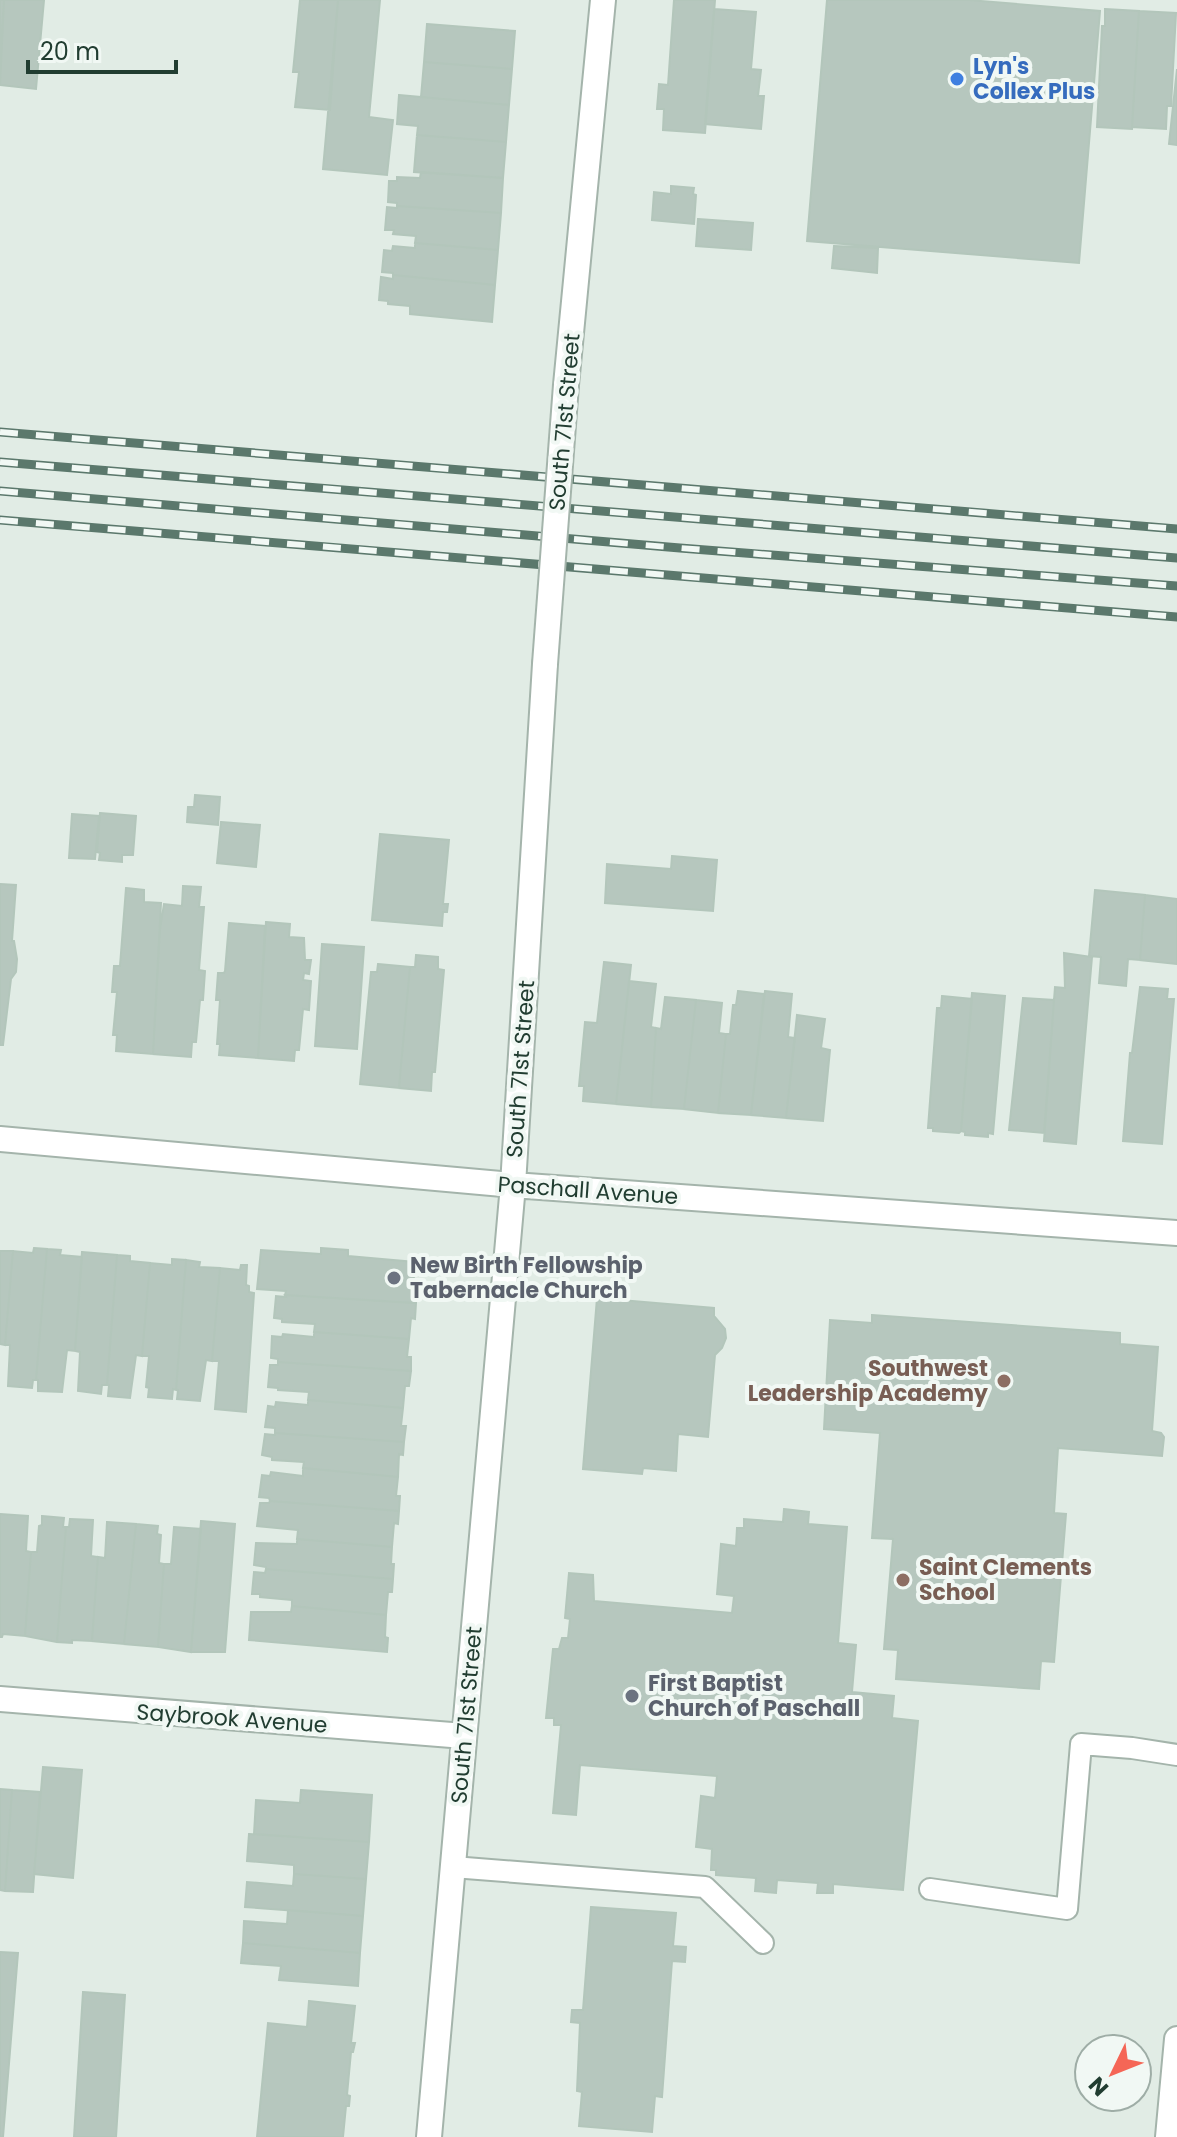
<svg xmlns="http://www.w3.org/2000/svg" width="1177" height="2137" viewBox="0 0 1177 2137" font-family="Poppins,sans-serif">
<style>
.building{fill:#b6c7be;stroke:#b3c6bb;stroke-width:2}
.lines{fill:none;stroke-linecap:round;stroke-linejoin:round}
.service-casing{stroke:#a4b4ab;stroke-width:24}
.minor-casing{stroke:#a4b4ab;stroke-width:28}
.service{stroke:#fff;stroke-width:20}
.minor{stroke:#fff;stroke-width:24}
.rail-casing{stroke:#5b786c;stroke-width:9}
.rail{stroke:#f1f8f4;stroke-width:6;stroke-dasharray:18;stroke-linecap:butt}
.minor-bridge-casing{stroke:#a4b4ab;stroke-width:28;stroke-linecap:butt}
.minor-bridge{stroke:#fff;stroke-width:24}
.shop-dot{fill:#3f7fe0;stroke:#f1f8f4;stroke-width:3}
.worship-dot{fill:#6b7280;stroke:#f1f8f4;stroke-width:3}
.education-dot{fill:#8d6e63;stroke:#f1f8f4;stroke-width:3}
.labels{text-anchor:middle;stroke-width:8;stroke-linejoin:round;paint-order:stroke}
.shop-label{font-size:22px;font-weight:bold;fill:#366cbe;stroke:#f1f8f4;text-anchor:start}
.street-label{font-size:22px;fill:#213d31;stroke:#f1f8f4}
.worship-label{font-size:22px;font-weight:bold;fill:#5b616d;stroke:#f1f8f4;text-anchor:start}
.education-label{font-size:22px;font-weight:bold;fill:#785e54;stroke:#f1f8f4;text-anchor:end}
</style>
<rect width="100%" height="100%" fill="#e1ece5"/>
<path class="building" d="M0 0H4L0 63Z
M4 0H44L36 89 0 85Z
M300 0H338L330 110 295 107 299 72H293Z
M338 0H380L369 117 393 120 387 175 323 169Z
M674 0H715L705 133 663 130 664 109H657L659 84 668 85Z
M827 0H969L1100 11 1079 263 807 241Z
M714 9 756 12 751 69 761 70 758 96H764L761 129 705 124Z
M1105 9 1139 11 1132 129 1097 127 1102 26H1105Z
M1139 11 1176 13 1171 106H1167L1166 129 1132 127Z
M427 24 515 31 512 69 424 62Z
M424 62 512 69 509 105 421 97Z
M1177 69V145L1169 144Z
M399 95 509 105 506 142 417 135 418 126 397 124Z
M417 135 506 142 503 178 414 172Z
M421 172 503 178 501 213 397 206V203L388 202 389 181H397V177L420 178Z
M671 186 694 188 693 194 696 195 694 224 652 220 654 192 671 194Z
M397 206 501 213 498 250 415 243 416 236 393 234 394 230H385L387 207 397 208Z
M698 219 753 223 751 250 696 246Z
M415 243 498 250 495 285 393 275V273L382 272 384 250 392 251 393 246 415 248Z
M834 246 878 248 877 273 832 268Z
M393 275 495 285 492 322 410 314V306L388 304V301L379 300 381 277 393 279Z
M195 795 220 797 218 825 187 822 188 807H194Z
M100 813 136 816 133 855H122V862L99 860 100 853 97 852Z
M72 814 99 816 95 859 69 858Z
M221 822 260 825 256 867 217 863Z
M380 834 449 840 443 904H448L447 912H443L442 926 372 920Z
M672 856 717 860 713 911 605 903 607 864 671 869Z
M0 884 16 885 12 941H14L17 959 16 972 11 979 3 1045H0Z
M183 886 201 887 199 907H204L199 970 205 971 203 1000H200L196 1042H192L191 1057 153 1054 160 929 164 904 182 906Z
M126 888 144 890V902L161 903 153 1054 116 1051 117 1035H113L117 992H112L114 966H120Z
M1095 890 1145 895 1140 960 1128 959 1126 986 1099 983 1101 957 1089 956Z
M1145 895 1177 899V964L1140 960Z
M266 922 290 924 289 937 304 938 305 960H311L309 974 304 973 303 980 311 981 309 1010 303 1009 299 1050H295L294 1061 258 1058Z
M229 923 265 926 258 1058 219 1055 220 1044H217L220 1000H216L218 973H224L225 971Z
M322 944 364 947 357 1049 315 1046Z
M1064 953 1092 957 1076 1144 1044 1141 1054 1000 1055 987 1065 988Z
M416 955 438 957V969L444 970 435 1072H432L431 1091 399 1088 410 967H415Z
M604 962 631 965 616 1104 583 1101 584 1086H579L585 1022 597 1023Z
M378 964 410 967 399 1088 360 1084 371 972H377Z
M629 981 656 984 651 1027 656 1028 651 1107 616 1104Z
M1140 987 1168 989 1167 999H1174L1162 1144 1123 1141 1130 1053H1132Z
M738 991 764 994 751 1115 718 1113 726 1034H730L733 1005H736Z
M765 991 792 994 788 1037 795 1038 786 1118 751 1115Z
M972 993 1005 996 993 1134 988 1133V1137L965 1135V1132L961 1131Z
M942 996 972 999 961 1131 959 1133 933 1131V1128H928L937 1008H941Z
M665 997 696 1000 684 1109 651 1107 656 1028 661 1029Z
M1023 998 1054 1000 1044 1133 1009 1130Z
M696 1000 722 1003 719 1033 726 1034 718 1113 684 1109Z
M797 1015 825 1019 821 1048 830 1050 823 1121 786 1118Z
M34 1248 47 1249 36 1380H33L32 1388 8 1386 10 1345H5L13 1251 33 1253Z
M321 1248 348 1250V1256L415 1262 412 1303 285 1295 286 1291 257 1289 261 1250 321 1254Z
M47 1249 61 1250 60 1255 82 1257 75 1351 67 1350 62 1392 38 1391V1380H36Z
M0 1251H13L5 1345 0 1344Z
M82 1252 117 1255 107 1385H102L101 1394 78 1391 80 1352 75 1351Z
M117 1255 130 1256V1261L150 1263 142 1356 136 1355 130 1398 108 1396 109 1385H107Z
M172 1259 186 1260 176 1390 173 1389 172 1399 148 1397 149 1388 146 1387 149 1356H142L150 1263 172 1265Z
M186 1260 200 1262 199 1267 220 1268 212 1361 206 1360 200 1401 177 1399 178 1390H176Z
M241 1265H247L246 1285 249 1286V1292L254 1293 246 1412 215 1409 219 1361H212L220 1268 240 1270Z
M285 1295 416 1303 415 1319 411 1318 409 1339 314 1332 315 1324 282 1322V1319L274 1318 276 1296 286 1297Z
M597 1298 714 1308V1316L725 1329 726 1338 722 1348 715 1355 708 1437 678 1434 676 1471 643 1468 642 1474 583 1469Z
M872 1315 1120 1333V1344L1158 1347 1152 1431 1161 1433 1164 1437 1162 1456 1058 1448 1054 1513 1066 1514 1054 1662 1041 1661 1039 1689 896 1679 898 1650 884 1649 893 1539 872 1538 880 1433 824 1429 830 1320 872 1323Z
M314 1332 409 1339 407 1357H411V1371L278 1362V1359L271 1358 272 1336 282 1337 283 1334 314 1337Z
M278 1362 411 1371 409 1386H405L403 1408 308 1400 309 1392 278 1390V1388L268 1387 270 1365H278Z
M308 1400 403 1408 401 1426H406L404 1442 275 1433V1428L265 1427 268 1406 275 1407 276 1402 308 1405Z
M275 1433 404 1442 403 1455 399 1454 398 1477 303 1468 304 1462 272 1460V1457L262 1455 265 1434 275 1435Z
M303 1468 398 1477 396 1496H400L399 1511 270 1501 269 1498 259 1497 262 1475 270 1476 271 1472 303 1476Z
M270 1501 399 1511 398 1524 394 1523 392 1547 297 1539 298 1530 257 1526 260 1503H269Z
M784 1509 809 1512 808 1524 847 1527 838 1643 856 1645 852 1692 894 1696 892 1718 918 1721 903 1890 833 1884V1893H817L818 1883 777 1880 776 1893 755 1891 756 1878 716 1875V1870H711L712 1849 696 1847 701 1796 715 1798 717 1776 580 1765 576 1815 553 1813 561 1725H554V1718H546L553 1649H559L562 1638H568L570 1619 565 1618 569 1573 593 1575 594 1601 732 1613 734 1596 717 1594 721 1544 736 1546 737 1528H744V1519L783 1522Z
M0 1514 28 1516 26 1551 31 1552 25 1636 3 1634 2 1637H0Z
M42 1516 64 1518 63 1527H66L57 1642 25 1636 31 1552H37L39 1526 42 1525Z
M70 1519 93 1520 91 1556 98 1557 92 1641 72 1640V1643L57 1642 66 1527H69Z
M201 1521 235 1524 225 1652H191Z
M107 1522 136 1524 124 1644 92 1641 98 1557 105 1558Z
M136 1524 158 1526 157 1534 161 1535 159 1563 164 1564 158 1647 124 1644Z
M174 1527 201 1529 191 1652 158 1647 164 1564H171Z
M297 1539 392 1547 391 1564H394L393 1579 266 1569V1567L254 1565 256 1543 297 1544Z
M266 1569 393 1579 392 1592H388L386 1615 292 1606V1600L260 1597V1594H252L254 1572 265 1573Z
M292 1606 386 1615 385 1637 388 1638 387 1652 249 1640 251 1612H291Z
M43 1767 82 1770 73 1878 34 1874Z
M0 1789 12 1790 5 1891 0 1890Z
M12 1790 40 1792 33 1892 5 1891Z
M301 1790 372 1795 369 1842 254 1834 256 1800 300 1803Z
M249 1834 369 1842 366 1879 294 1874V1865L247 1861Z
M294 1874 366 1879 363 1916 245 1907 247 1882 293 1886Z
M591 1907 676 1913 673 1946 686 1947 685 1962 672 1961 662 2097 655 2096 652 2132 579 2126 582 2092 577 2091 580 2023 571 2022 572 2010H583Z
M288 1910 363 1916 360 1953 243 1943 244 1921 287 1924Z
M243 1943 360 1953 358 1986 279 1980 281 1966 241 1963Z
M0 1952 18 1953 3 2137H0Z
M83 1992 125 1995 116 2137H74Z
M309 2001 355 2006 351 2043H355L353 2052H351L347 2095 350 2096 349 2106H346L343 2137H257L268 2023 307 2027Z"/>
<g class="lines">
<g class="service-casing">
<path id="service" d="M453 1867 705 1887 763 1943
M930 1889 1067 1909 1081 1744 1132 1748 1177 1755"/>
</g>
<g class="minor-casing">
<path id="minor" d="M566 385 603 0
M0 1139 513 1185 1177 1233
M0 1699 464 1736
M429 2137 513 1185 545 664
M1168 2137 1177 2039"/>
</g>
<use href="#service" class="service"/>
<use href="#minor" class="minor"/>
<g class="rail-casing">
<path id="rail" d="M0 432 1177 529
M0 462 1177 558
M0 491 680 548 1177 586
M0 520 1177 617"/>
</g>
<use href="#rail" class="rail"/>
<g class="minor-bridge-casing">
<path id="minor-bridge" d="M545 664 566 385"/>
</g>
<use href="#minor-bridge" class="minor-bridge"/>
</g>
<circle class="shop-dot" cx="957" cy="79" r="8"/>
<g class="worship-dot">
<circle cx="394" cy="1278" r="8"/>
<circle cx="632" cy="1696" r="8"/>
</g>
<g class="education-dot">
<circle cx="1004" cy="1381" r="8"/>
<circle cx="903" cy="1580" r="8"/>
</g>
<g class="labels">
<g class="shop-label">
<text x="973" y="74">Lyn's<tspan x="973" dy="25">Collex Plus</tspan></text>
</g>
<g class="street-label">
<text transform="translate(564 422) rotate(-85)" y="8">South 71st Street</text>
<text transform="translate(520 1069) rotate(-86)" y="8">South 71st Street</text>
<text transform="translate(588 1190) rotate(4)" y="8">Paschall Avenue</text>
<text transform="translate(466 1715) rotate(-85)" y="8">South 71st Street</text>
<text transform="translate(232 1718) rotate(4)" y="8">Saybrook Avenue</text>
</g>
<g class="worship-label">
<text x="410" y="1273">New Birth Fellowship<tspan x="410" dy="25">Tabernacle Church</tspan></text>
<text x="648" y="1691">First Baptist<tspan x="648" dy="25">Church of Paschall</tspan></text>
</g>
<g class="education-label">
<text x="988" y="1376">Southwest<tspan x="988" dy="25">Leadership Academy</tspan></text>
<text x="919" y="1575" text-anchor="start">Saint Clements<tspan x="919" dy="25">School</tspan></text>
</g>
</g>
<g transform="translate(1113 2073) rotate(227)"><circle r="38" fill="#f1f8f4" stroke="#9eada6" stroke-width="2"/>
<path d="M0-6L14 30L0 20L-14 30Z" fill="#f56656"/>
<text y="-12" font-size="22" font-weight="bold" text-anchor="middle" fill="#213d31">N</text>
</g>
<path d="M28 60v12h148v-12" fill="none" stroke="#213d31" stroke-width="4"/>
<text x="40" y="60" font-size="24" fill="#213d31" stroke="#f1f8f4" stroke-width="6" paint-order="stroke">20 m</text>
</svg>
